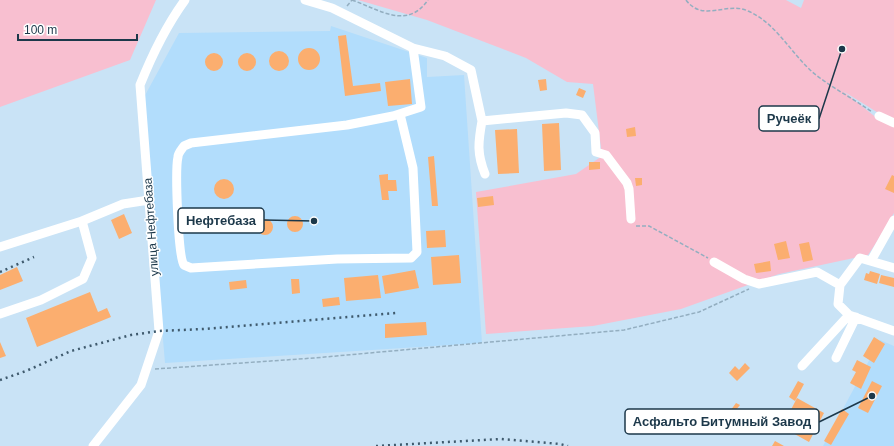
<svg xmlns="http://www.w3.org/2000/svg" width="894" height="446" viewBox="0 0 894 446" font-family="Helvetica,sans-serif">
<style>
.built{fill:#b2ddfc}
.green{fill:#f8bfd0}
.building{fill:#fbae6f}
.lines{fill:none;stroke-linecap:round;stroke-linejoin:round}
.path{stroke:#93aec0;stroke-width:1.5;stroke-dasharray:4 2;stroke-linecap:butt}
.minor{stroke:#fff;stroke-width:9}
.rail{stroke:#3f5a6d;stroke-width:2.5;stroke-dasharray:2 4;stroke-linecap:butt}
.labels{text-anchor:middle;stroke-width:3;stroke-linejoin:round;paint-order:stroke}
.street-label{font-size:12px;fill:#1c384a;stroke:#fff}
.leader{fill:none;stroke:#1c384a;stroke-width:1.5}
.callout-dot{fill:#1c384a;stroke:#fff;stroke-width:1.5}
.callout{fill:#fff;stroke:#1c384a;stroke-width:1.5}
.callout-label{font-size:13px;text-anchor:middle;font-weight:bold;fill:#1c384a}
</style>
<rect width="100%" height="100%" fill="#c9e3f6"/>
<path class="built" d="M331 26 427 58V77L464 75 482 343 165 363 143 99 179 33 330 31Z
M880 340 894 346V446H823Z"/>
<path class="green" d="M0 0H156L130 60 0 107Z
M358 0H786L801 8 804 0H894V119L880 114 843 91 878 119 894 125V213L876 243 868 255 779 274 681 309 593 326 486 334 476 192 576 174 602 156 593 84 567 82 526 58 427 20Z"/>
<path class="building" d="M346 35 353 86 380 83 381 91 345 96 338 36Z
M298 59a11 11 0 1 1 22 0a11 11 0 1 1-22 0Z
M269 61a10 10 0 1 1 20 0a10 10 0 1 1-20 0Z
M205 62a9 9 0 1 1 18 0a9 9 0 1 1-18 0Z
M238 62a9 9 0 1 1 18 0a9 9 0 1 1-18 0Z
M410 79 412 104 388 106 385 82Z
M546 79 547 90 540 91 538 80Z
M579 88 586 91 583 98 576 95Z
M559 123 561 170 544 171 542 124Z
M635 127 636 136 627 137 626 129Z
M517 129 519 173 498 174 495 130Z
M434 156 438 206H432L428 157Z
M589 162H600V169L589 170Z
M388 174V180H396L397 191H388L389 200H382L379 175Z
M892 175 894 176V193L885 189Z
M635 178H642V185L636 186Z
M214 189a10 10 0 1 1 20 0a10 10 0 1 1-20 0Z
M493 196 494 205 478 207 477 198Z
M124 214 132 233 119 239 111 220Z
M216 224a9 9 0 1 1 18 0a9 9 0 1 1-18 0Z
M287 224a8 8 0 1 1 16 0a8 8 0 1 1-16 0Z
M257 227a8 8 0 1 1 16 0a8 8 0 1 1-16 0Z
M445 230 446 247 427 248 426 231Z
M786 241 790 258 778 260 774 244Z
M809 242 813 260 803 262 799 244Z
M459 255 461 283 433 285 431 257Z
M770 261 771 271 756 273 754 264Z
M17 267 23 281 0 290V275Z
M415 270 419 288 385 294 382 276Z
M870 271 880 274 877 284 864 280 866 273 869 274Z
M378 275 381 298 346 301 344 278Z
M881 275 894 278V287L879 283Z
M291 279H299L300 293 292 294Z
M246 280 247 288 230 290 229 282Z
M90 292 98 312 107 308 111 317 37 347 26 318Z
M339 297 340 305 323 307 322 299Z
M426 322 427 335 385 338V324Z
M874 337 885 344 874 363 863 356Z
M0 342 6 356 0 358Z
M857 360 871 367 861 389 850 383 856 372 852 370Z
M745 363 750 368 737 381 729 373 735 366 739 370Z
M798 381 804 384 795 401 789 397Z
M872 381 882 386 868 413 858 408Z
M797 398 824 413 809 442 782 427Z
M736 403 740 405 736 410 742 414 729 432 720 425Z
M842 409 849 414 831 445 824 441Z
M775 441 784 446H772Z"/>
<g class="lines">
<path class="path" d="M352 0C380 10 407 30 428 0
M686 0C703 23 727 1 748 11 778 24 792 56 816 75 834 89 854 99 872 112
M347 6 352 0
M636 226H649L708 258
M155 369 314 358 624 330 699 312 749 289"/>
<path class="minor" d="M305 0 332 8 413 48 445 56 471 70 482 121 566 113 582 115 595 133 596 152 606 155 627 183 629 189 631 219
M400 114 413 168 417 252 411 258 337 259 191 268 184 265C178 257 175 169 178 157 178 153 182 149 184 146L191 143 347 125 393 116 421 107 413 48
M879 116 894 123
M482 121C478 143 477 154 485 174
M82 221 123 204 149 200
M0 247 82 221 92 258 83 279 41 300 0 314
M871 261 894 220
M714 262 744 279 759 284 817 272 840 285 860 258 894 268
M840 285 838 304 849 315 894 331
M836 358 856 317
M802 366 849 315
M93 446 141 385 159 331 140 85C152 55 166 26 185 0"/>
<path class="rail" d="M0 272 34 257
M0 380 26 371 71 351 131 335 159 331 204 329 396 313
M376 446 501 439 560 444 568 446"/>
</g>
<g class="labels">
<g class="street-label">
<text transform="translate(151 227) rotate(-94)" y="4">улица Нефтебаза</text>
</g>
</g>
<path class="leader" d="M842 49L819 119M314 221L264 220M872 396L819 422"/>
<g class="callout-dot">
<circle cx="842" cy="49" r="4"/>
<circle cx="314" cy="221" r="4"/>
<circle cx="872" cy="396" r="4"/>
</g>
<g class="callout">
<rect x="759" y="106" width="60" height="25" rx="4"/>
<rect x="178" y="208" width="86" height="25" rx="4"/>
<rect x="625" y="409" width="194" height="25" rx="4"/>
</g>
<g class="callout-label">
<text x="789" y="123">Ручеёк</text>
<text x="221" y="225">Нефтебаза</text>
<text x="722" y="426">Асфальто Битумный Завод</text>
</g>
<path d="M18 34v6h119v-6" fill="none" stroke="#1c384a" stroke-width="2"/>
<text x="24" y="34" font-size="12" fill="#1c384a" stroke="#ffffff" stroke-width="3" paint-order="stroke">100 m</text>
</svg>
